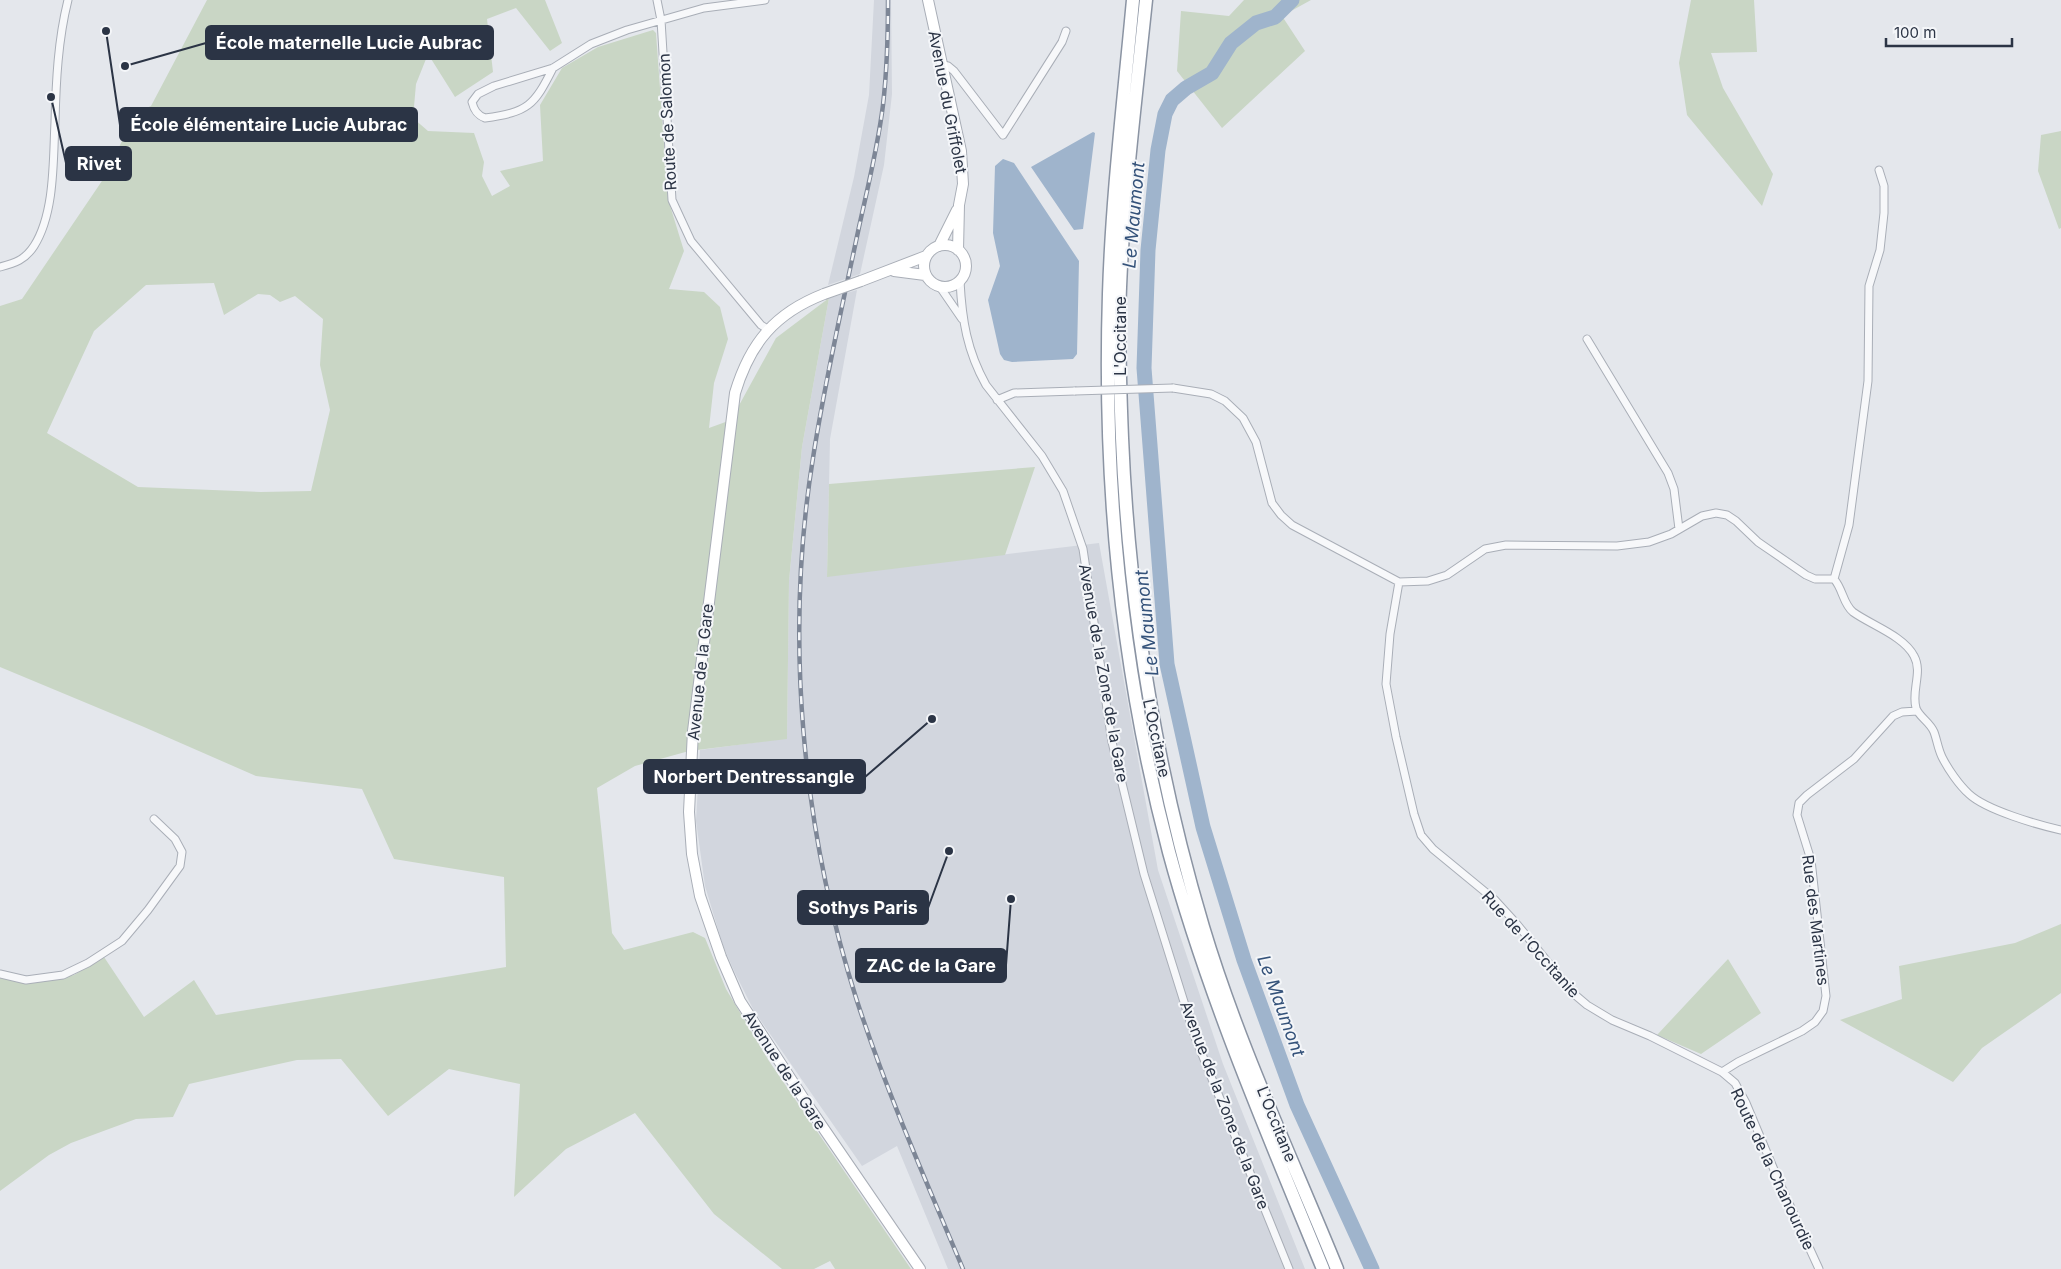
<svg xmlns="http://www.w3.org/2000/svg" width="2061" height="1269" viewBox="0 0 2061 1269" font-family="Inter,sans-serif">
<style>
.built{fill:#d2d6de}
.green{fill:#c9d6c5;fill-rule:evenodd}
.water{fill:#9fb4cc}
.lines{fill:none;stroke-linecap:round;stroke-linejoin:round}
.river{stroke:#9fb4cc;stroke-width:15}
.street-casing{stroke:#a9aeb7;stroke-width:9}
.secondary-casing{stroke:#a9aeb7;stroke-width:12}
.highway-casing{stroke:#8b94a3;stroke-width:15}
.street{stroke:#f7f8fa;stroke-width:7}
.secondary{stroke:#fff;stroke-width:10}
.highway{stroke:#fff;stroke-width:12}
.rail-casing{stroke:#7d8696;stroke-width:4.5}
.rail{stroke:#f4f6f9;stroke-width:2.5;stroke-dasharray:8;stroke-linecap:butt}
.street-bridge-casing{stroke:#a9aeb7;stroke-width:9;stroke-linecap:butt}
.secondary-bridge-casing{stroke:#a9aeb7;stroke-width:12;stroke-linecap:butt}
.street-bridge{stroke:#f7f8fa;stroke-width:7}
.secondary-bridge{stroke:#fff;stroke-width:10}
.labels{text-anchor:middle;stroke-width:4;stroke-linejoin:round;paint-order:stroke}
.street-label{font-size:16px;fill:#2b3445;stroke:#f4f6f9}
.water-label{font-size:18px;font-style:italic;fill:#34527a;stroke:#f4f6f9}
.leader{fill:none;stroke:#2b3445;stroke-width:2}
.callout-dot{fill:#2b3445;stroke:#f4f6f9;stroke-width:2}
.callout{fill:#2b3445;stroke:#2b3445;stroke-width:2}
.callout-label{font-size:18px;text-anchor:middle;font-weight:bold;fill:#fff}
</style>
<rect width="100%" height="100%" fill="#e4e7ec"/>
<path class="built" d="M874 0H891L892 94 884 165 860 274 828 285 854 177 869 95Z
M857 290 830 439 827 576 1099 543 1158 870 1223 1064 1305 1269H948L897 1146 862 1166 754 1011 735 973 723 946 705 886 696 821 700 750 787 738 789 581 802 447 829 298Z"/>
<path class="green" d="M207 0H545L562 43 550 51 516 8 487 19 493 72 455 97 428 54 416 84 413 118 428 131 474 133 484 162 482 176 492 196 510 186 500 171 543 161 540 105 562 68 598 47 653 30 656 33 668 199 684 251 669 289 704 292 720 307 728 339 714 383 709 428 731 420 776 338 829 298 802 447 789 581 787 739 689 751 635 766 597 788 612 933 624 950 693 932 705 938 726 989 769 1061 911 1269H835L830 1261 814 1269H782L714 1214 635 1113 566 1149 514 1197 520 1084 449 1069 388 1116 341 1059 297 1060 189 1084 173 1117 136 1119 71 1143 49 1155 0 1191V978L35 983 74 975 104 957 144 1017 194 980 216 1015 506 967 504 877 394 859 362 789 256 776 144 727 0 667V306L22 299 106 175 135 113 151 106ZM214 283 224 315 258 294 270 295 280 302 295 296 323 319 320 365 330 410 311 491 261 492 138 487 47 433 94 331 146 285Z
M1244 0H1311L1282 16 1305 51 1222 128 1177 71 1181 11 1229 16Z
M1691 0H1754L1757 52 1711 53 1723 88 1773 174 1762 206 1687 115 1679 63Z
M2061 131V228L2059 229 2038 171 2041 135Z
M1035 467 1005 555 827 577 829 484Z
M2061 924V993L1982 1048 1953 1082 1840 1020 1902 999 1899 966 2015 943Z
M1728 959 1761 1013 1701 1054 1657 1035Z"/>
<path class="water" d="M1093 132 1095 133 1083 229 1074 230 1031 167Z
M1003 159 1014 163 1079 261 1077 354 1073 359 1012 362 1004 360 1000 354 988 300 1000 266 993 233 995 166Z"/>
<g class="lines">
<path class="river" d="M1292 0 1275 17 1256 23 1231 43 1212 73 1186 88 1172 100 1165 114 1158 150 1148 250 1144 368 1167 664 1203 827 1244 960 1297 1105 1372 1269"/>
<g class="street-casing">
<path id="street" d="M657 0 661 20 672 200 691 241 761 325 769 330
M943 65 948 66 954 71 1003 135 1062 42 1066 31
M553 68C534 106 528 112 485 118 477 115 474 110 472 102L478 94 494 86 553 68 591 44 627 30 704 8 765 0
M0 267C15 263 25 260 34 246 55 213 53 160 55 122 56 81 58 40 68 0
M960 281C962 320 967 351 986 385L1042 456 1063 491 1083 549 1112 742 1144 874 1195 1037 1289 1269
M940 287 962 319
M1587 339 1668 473 1674 489 1679 529
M1173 388 1211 394 1225 401 1243 418 1256 442 1272 503 1281 515 1292 525 1399 582 1428 581 1447 575 1485 549 1506 545 1617 546 1649 542 1671 534 1702 516 1716 513 1727 515 1736 521 1758 542 1806 575 1815 579H1834C1843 589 1843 604 1853 612 1871 625 1904 636 1914 656 1923 672 1911 691 1916 708 1919 717 1930 722 1934 732 1937 740 1938 749 1942 757 1948 769 1959 785 1969 794 1986 810 2038 825 2061 830
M997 400 1014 393 1075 391
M1834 579 1849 525 1868 381 1869 286 1880 250 1884 213V186L1879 170
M1399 582 1390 634 1386 684 1396 737 1414 814 1421 835 1433 849 1495 900 1516 923 1574 994 1587 1005 1612 1020 1650 1036 1722 1072 1735 1083 1746 1103 1780 1184 1819 1269
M0 974 26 980 63 975 88 963 122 941 148 910 180 866 182 852 175 839 154 819
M1722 1072 1738 1062 1802 1031 1815 1022 1823 1011 1826 996 1811 860 1797 815 1799 803 1807 795 1854 759 1893 716 1902 712 1917 711"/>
</g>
<g class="secondary-casing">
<path id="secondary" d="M928 0 961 151 963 184 959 205 958 250
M924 266a21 21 0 1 1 42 0a21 21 0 1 1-42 0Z
M939 246 957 210
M894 271 925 275
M861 281 926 256
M824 294C775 313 750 343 735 393L693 731 689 812 692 854 700 896 721 957 740 1001 811 1110 920 1269"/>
</g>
<g class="highway-casing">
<path id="highway" d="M1133 0C1124 98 1112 196 1109 294 1103 481 1121 670 1169 852 1208 996 1267 1132 1323 1269
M1146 0C1136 96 1124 191 1120 287 1118 337 1120 388 1122 438 1129 606 1155 766 1203 927 1238 1044 1291 1156 1337 1269"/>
</g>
<use href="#street" class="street"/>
<use href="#secondary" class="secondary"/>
<use href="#highway" class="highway"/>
<g class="rail-casing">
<path id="rail" d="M888 0C888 35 887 70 883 105 878 146 868 186 859 227 843 303 825 380 813 458 784 637 802 829 857 1001 887 1093 926 1181 963 1269"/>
</g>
<use href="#rail" class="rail"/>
<g class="street-bridge-casing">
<path id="street-bridge" d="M1075 391 1173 388"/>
</g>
<g class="secondary-bridge-casing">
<path id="secondary-bridge" d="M824 294 861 281"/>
</g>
<use href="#street-bridge" class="street-bridge"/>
<use href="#secondary-bridge" class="secondary-bridge"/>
</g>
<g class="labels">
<g class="street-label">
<text transform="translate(948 102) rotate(79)" y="6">Avenue du Griffolet</text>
<text transform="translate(667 122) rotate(-93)" y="6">Route de Salomon</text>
<text transform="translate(1120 336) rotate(-90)" y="6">L'Occitane</text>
<text transform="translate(700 672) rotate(-84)" y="6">Avenue de la Gare</text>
<text transform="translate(1104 673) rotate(80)" y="6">Avenue de la Zone de la Gare</text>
<text transform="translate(1157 738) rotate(78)" y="6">L'Occitane</text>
<text transform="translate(1816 920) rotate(83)" y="6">Rue des Martines</text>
<text transform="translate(1531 944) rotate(48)" y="6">Rue de l'Occitanie</text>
<text transform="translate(785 1070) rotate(57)" y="6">Avenue de la Gare</text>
<text transform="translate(1225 1105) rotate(69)" y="6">Avenue de la Zone de la Gare</text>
<text transform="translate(1277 1124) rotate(68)" y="6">L'Occitane</text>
<text transform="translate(1773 1169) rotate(65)" y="6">Route de la Chanourdie</text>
</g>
<g class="water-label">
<text transform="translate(1134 215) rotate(-85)" y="6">Le Maumont</text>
<text transform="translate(1147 623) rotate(-96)" y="6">Le Maumont</text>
<text transform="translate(1281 1006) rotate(70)" y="6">Le Maumont</text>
</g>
</g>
<path class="leader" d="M125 66L206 43M106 31L120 125M51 97L66 163M932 719L865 777M949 851L928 908M1011 899L1006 965"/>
<g class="callout-dot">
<circle cx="125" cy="66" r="5"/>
<circle cx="106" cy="31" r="5"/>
<circle cx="51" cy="97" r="5"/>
<circle cx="932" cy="719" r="5"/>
<circle cx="949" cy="851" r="5"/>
<circle cx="1011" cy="899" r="5"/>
</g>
<g class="callout">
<rect x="206" y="26" width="287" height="33" rx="5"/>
<rect x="120" y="108" width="297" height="33" rx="5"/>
<rect x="66" y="147" width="65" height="33" rx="5"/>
<rect x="644" y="760" width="221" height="33" rx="5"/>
<rect x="798" y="891" width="130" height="33" rx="5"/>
<rect x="856" y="949" width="150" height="33" rx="5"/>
</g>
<g class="callout-label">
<text x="349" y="49">École maternelle Lucie Aubrac</text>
<text x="269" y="131">École élémentaire Lucie Aubrac</text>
<text x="99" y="170">Rivet</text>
<text x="754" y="783">Norbert Dentressangle</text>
<text x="863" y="914">Sothys Paris</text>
<text x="931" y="972">ZAC de la Gare</text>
</g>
<path d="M1886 38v8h126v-8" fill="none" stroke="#2b3445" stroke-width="2.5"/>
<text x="1894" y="38" font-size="15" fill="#2b3445" stroke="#f4f6f9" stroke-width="4" paint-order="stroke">100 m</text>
</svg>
